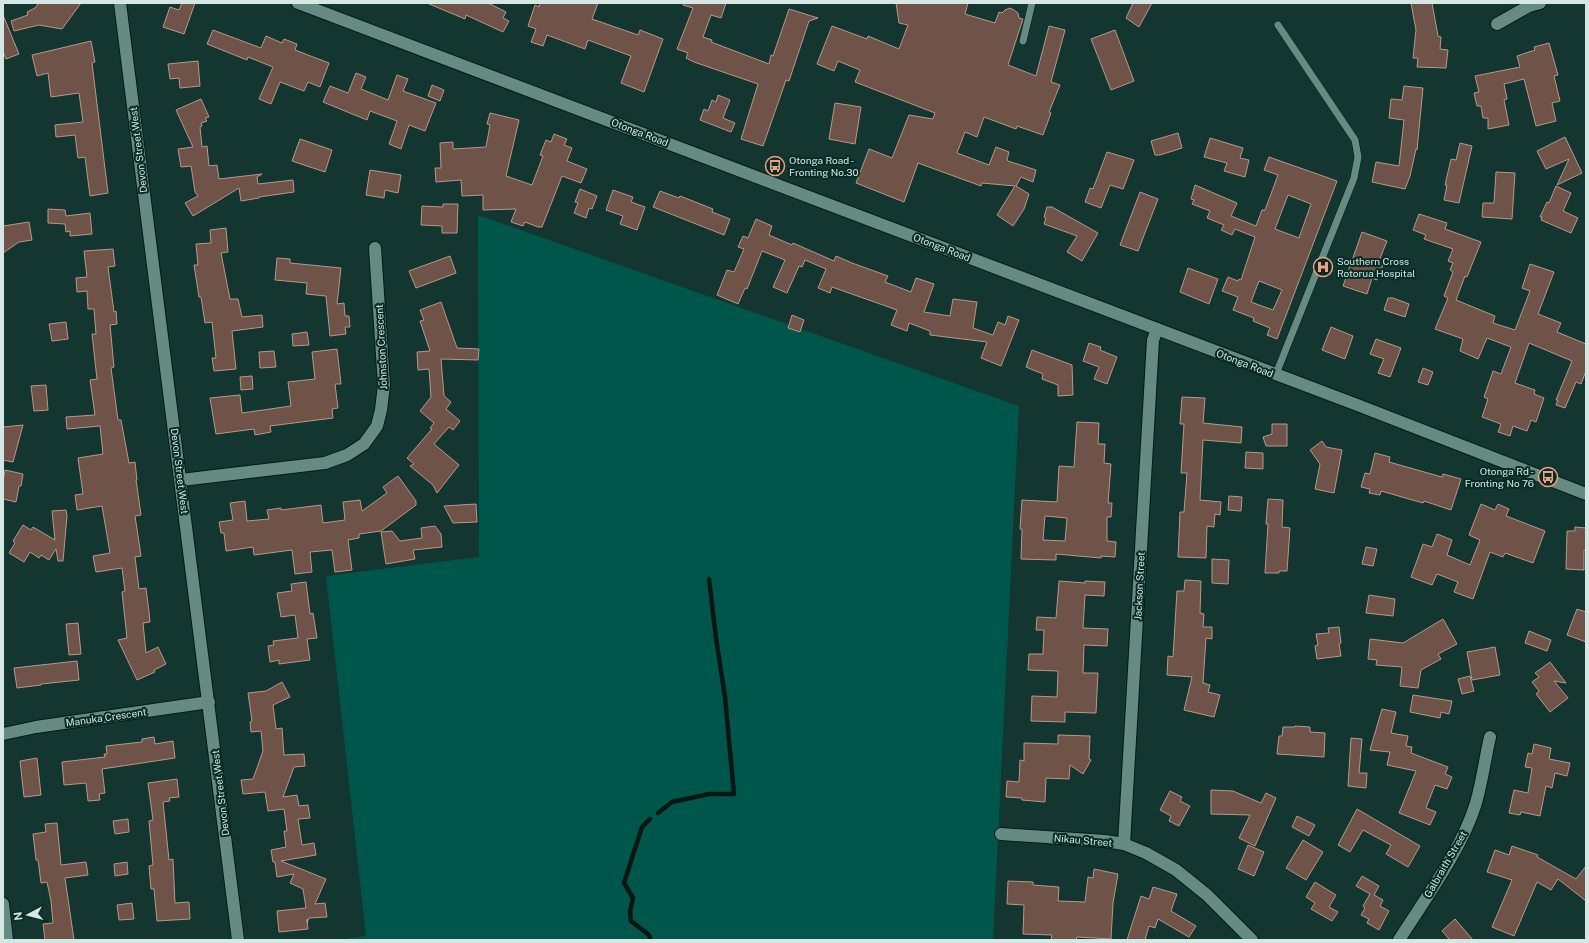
<svg xmlns="http://www.w3.org/2000/svg" width="1589" height="943" viewBox="0 0 1589 943" font-family="'Public Sans',sans-serif">
<style>
.green{fill:#00564a}
.lines{fill:none;stroke-linecap:round;stroke-linejoin:round}
.stream{stroke:#061714;stroke-width:4.5}
.building{fill:#705348;stroke:#b8978c;fill-rule:evenodd}
.lane-casing{stroke:#021c18;stroke-width:8}
.street-casing{stroke:#021c18;stroke-width:14}
.secondary-casing{stroke:#021c18;stroke-width:14}
.lane{stroke:#668b83;stroke-width:7}
.street{stroke:#668b83;stroke-width:12}
.secondary{stroke:#668b83;stroke-width:12}
.labels{text-anchor:middle;stroke-width:4;stroke-linejoin:round;paint-order:stroke}
.street-label{font-size:10px;fill:#d4e7e3;stroke:#072c26}
.poi-label{font-size:10px;fill:#d4e7e3;stroke:#072c26;text-anchor:start}
</style>
<rect width="100%" height="100%" fill="#133630"/>
<path class="green" d="M478 215 1019 406 993 940H339L366 936 326 576 479 557Z"/>
<g class="lines">
<path class="stream" d="M658 813 672 802 709 794H734L725 697 716 638 709 579
M650 940V937L648 934 631 921 630 911 633 898 624 883 642 827 650 819"/>
</g>
<path class="building" d="M39 3H81L62 29 39 25 14 31 11 21 28 15 27 12 35 8Z
M182 3H195L184 34 163 27 170 7 179 10Z
M427 3H488L506 12 503 18 509 21 503 32 466 15 465 19Z
M540 3H598L592 19 638 35 640 30 663 39 644 92 621 83 631 56 588 40 585 49 547 35 543 46 531 42 536 29 528 26 535 5 539 7Z
M683 3H726L721 18 711 15 703 37 712 40 711 42 769 64 771 55 773 56 789 9 818 18 809 21 789 81 786 80 763 146 741 139 758 84 694 62 686 58 688 53 677 49 693 8 683 5Z
M896 3H968L965 14 995 23 999 12 1002 13 1005 10 1010 8 1014 10 1018 13 1019 18 1023 19 1008 65 1036 76 1049 26 1065 30 1051 82 1060 85 1049 112 1051 113 1043 135 1017 126 1016 129 984 117 977 137 965 132 957 153 989 165 996 147 1009 152 1007 160 1008 161 1036 170 1033 182 1021 177 1016 186 1029 194 1024 209 1013 226 997 215 1015 186 982 183 981 186 918 163 904 202 856 183 869 149 892 158 909 115 933 119 935 113 855 82 860 70 838 61 834 71 817 64 832 26 867 39 868 36 899 49 908 25 899 23Z
M1133 3H1152L1139 27 1126 18Z
M1411 3H1432L1438 36 1441 37 1440 49 1448 50 1446 68 1417 67 1418 58H1413L1416 30Z
M3 15 19 54 6 59 3 52Z
M213 30 261 48 266 36 282 43 284 39 297 44 295 50 329 63 320 87 308 82 304 91 280 82 271 104 259 99 273 67 248 57 247 60 207 44Z
M1115 30 1134 81 1111 90 1091 39Z
M91 41 95 62 92 63 108 193 90 196 85 157 78 158 75 135 56 137 55 125 83 122 79 93 51 97 48 73 37 76 32 55Z
M1549 43 1558 75 1554 76 1560 101 1552 103 1556 121 1536 126 1524 79 1504 84 1507 99 1504 100 1509 125 1488 129V118H1483L1481 106H1477L1474 93 1479 92 1475 76 1520 67 1517 56 1535 50 1534 47Z
M198 61 200 86 180 88 179 78 170 79 168 64Z
M356 73 366 77 361 89 388 100 397 75 408 79 403 91 436 103 425 131 409 125 401 149 389 144 397 121 370 111 367 120 323 102 330 86 348 93Z
M432 85 444 90 440 101 428 96Z
M1404 86 1423 88 1417 150 1416 149 1410 176 1405 189 1372 182 1376 162 1399 166 1404 120 1389 118 1391 99 1402 100Z
M718 95 730 100 723 118 735 123 731 132 700 120 704 109 708 111 712 100 716 102Z
M201 99 209 117 205 118 207 121 201 123 202 126 200 127 202 147 207 146 209 166 217 165 219 179 262 174 257 177 258 184 293 180 294 192 259 197V198L241 201 239 188 193 216 185 203 198 196 195 192 191 166 181 167 178 149 193 147 176 110Z
M835 103 861 107 855 144 829 139Z
M490 113 519 120 506 176 532 185 543 156 540 155 546 140 551 142 554 134 567 139 564 145 572 148 567 161 587 169 581 183 562 176 542 227H538L525 222 523 226 511 222 516 209 483 210V195L462 196 461 180 436 182 435 168H441L440 143 453 142V149L486 147 490 125 487 124Z
M1178 133 1182 148 1160 155H1155L1151 141Z
M1565 137 1582 173 1557 185 1569 159 1546 169 1537 151Z
M1210 138 1243 148 1240 158 1249 160 1245 177 1224 171 1227 163 1204 157Z
M300 139 332 150 325 172 292 161Z
M1460 143 1472 146 1459 203 1444 200 1447 185H1445L1451 159 1456 160Z
M1107 152 1134 160 1123 189 1110 185 1101 208 1085 202 1090 188 1093 189Z
M1269 157 1337 181 1277 339 1267 335 1270 328 1253 321 1254 318 1233 310 1238 297 1222 291 1228 277 1238 281 1239 279 1241 280 1255 237 1235 229 1232 235 1221 230 1224 225 1207 218 1210 211 1192 204 1194 200 1191 199 1195 185 1237 203 1231 216 1256 226 1262 210H1265L1278 175 1264 170ZM1288 195 1311 204 1299 238 1275 229ZM1259 281 1282 290 1273 310 1251 302Z
M370 170 401 175 398 193 385 190 384 198 366 195Z
M1496 172 1515 173 1512 219 1482 217 1483 203H1494Z
M1556 186 1571 193 1563 211 1578 218 1571 233 1541 220 1542 217H1540L1547 202 1549 203Z
M580 189 597 196 592 209 589 208 586 218 574 213 578 203 575 202Z
M613 190 633 197 631 202 645 207 637 230 620 224 623 216 606 210Z
M660 191 679 198 680 196 713 209 712 212 730 219 724 235 653 207Z
M1140 192 1158 199 1138 251 1120 245Z
M443 204H458L457 233H442V226L421 225 422 206 443 207Z
M1047 207H1052L1098 233 1082 261 1067 252 1077 236 1044 224 1046 218 1044 217Z
M48 209 65 210 66 216 90 213 92 234 70 236V231L66 232 65 224 48 223Z
M1419 214 1447 223 1445 229 1481 242 1467 277 1465 276 1456 300 1495 316 1493 323 1515 330 1530 291 1522 288 1530 264 1554 272 1538 314 1561 323 1557 332 1586 344V371L1581 384 1576 382 1565 408 1556 405 1558 400H1556L1572 361 1529 343 1515 383 1535 390 1534 394 1544 398 1536 422 1531 420 1527 431 1513 426 1510 436 1498 432 1501 424 1482 417 1488 399 1484 397 1493 371 1501 374 1511 347 1487 338 1478 359 1460 351 1463 339 1435 329 1448 298 1444 296 1453 272 1450 270 1453 263 1448 261 1453 249 1424 239 1426 235 1413 230Z
M756 219 772 226 769 235 792 245 793 243 834 261 836 256 852 263 888 276 885 282 911 292 916 278 934 284 924 312 950 316 953 299 977 302 973 328 993 335 998 322 1005 325 1008 316 1019 320 1001 366 981 358 987 342 930 335V331L909 323 907 331 891 325 897 310 832 287 830 293 818 288 826 269 805 260 802 267 799 266 787 293 773 287 785 260 762 251 747 289 745 288 738 304 717 295 727 270 734 272 744 249 738 247 743 236 748 238Z
M29 222 32 240 19 242 3 253V226Z
M226 228 228 252 221 253 230 299H238L242 317 262 315 263 327 232 331 236 369 214 371 212 358H216L212 322 205 323 201 297H199L194 265H198L196 244 211 243 210 230Z
M1362 232 1387 241 1379 261 1384 262 1377 280 1372 278 1367 294 1343 286Z
M113 249 115 266 108 267 114 312 116 311 117 324 110 325 114 367 111 368 118 420H121L129 463 135 462 137 480H136L141 515 135 516 141 556 135 557 139 589 146 588 149 612 150 622 143 623 146 653 158 647 166 664 154 670 155 672 137 680 118 640 127 638 122 592 125 591 122 568 96 572 93 556 110 553 102 506 77 510 75 495 83 494 78 458 103 454 100 426 67 429 66 417 95 415 90 380 97 379 92 334H96L94 309H88L87 291 77 292 76 278 87 277 84 251Z
M450 256 456 273 416 288 409 271Z
M277 258 290 259V263L341 268 337 304 344 303 345 316H349L350 327H345L346 334 330 336 326 296 306 294 307 283 275 280Z
M1188 268 1218 279 1209 304 1180 292Z
M1388 298H1393L1409 304 1405 317 1384 310Z
M441 302 457 348 479 349 478 360 441 359 444 396 451 402 446 409 460 421 453 430 449 427 434 444 459 465 437 493 433 485 410 466 414 464 407 458 432 429 430 428 434 423 420 411 431 397 429 369 418 370 417 352 430 351 420 321 424 320 420 310Z
M792 315 804 320 800 332 788 328Z
M66 322 68 339 52 341 49 324Z
M1331 327 1353 336 1345 359 1322 350Z
M307 332 309 345 293 346 292 334Z
M1376 339 1401 348 1390 377 1378 373 1384 359 1370 354Z
M1089 343 1101 347 1100 350 1117 357 1107 384 1094 379 1099 367 1083 361Z
M337 349 341 384H335L338 408 332 409 333 418 270 426 271 432 255 435 254 429 216 434 210 398 240 395 242 413 291 406 288 382 315 379 312 352Z
M1032 350 1072 365 1073 395 1058 396V385L1042 379 1043 374 1026 367Z
M274 351 276 367 260 368 259 352Z
M1423 368 1433 372 1428 385 1418 382Z
M252 376 253 389 241 390 240 377Z
M46 385 48 410 34 411 31 386Z
M1182 397 1205 398 1203 423 1242 427 1241 443 1203 440 1200 500 1221 502 1220 515 1215 514 1214 527 1207 526 1206 558 1178 557 1180 512H1184L1187 473H1181L1184 424H1180Z
M1077 422 1099 423 1098 444H1105L1104 463 1111 464 1108 503H1112L1111 517H1107V541L1116 542 1115 557 1101 556V558L1056 554V560L1021 559 1022 529H1020L1022 500 1057 502 1059 466 1074 467ZM1045 516 1067 518 1065 541 1043 540Z
M1272 424H1287V446H1266L1263 437 1272 434Z
M23 425 13 462 3 460V427Z
M1322 441 1326 447 1342 450 1334 493 1315 489 1320 464 1310 450Z
M1246 452 1263 453V469L1245 468Z
M1375 453 1390 457 1389 462 1442 477 1443 474 1461 479 1451 510 1424 501 1423 503 1381 491 1380 495 1369 493 1370 489 1361 487 1365 473 1370 474Z
M5 470 23 474 21 486H19L16 502 3 499V481Z
M398 476 416 501V505L381 531 359 534V538L348 540 352 570 335 572 332 550 310 552 312 572 295 574 292 550 254 555 253 547 226 551 224 533H221L219 522 233 520 230 503 245 501 247 521 269 519 267 510 281 508V510L321 505 323 523 345 520 343 502 360 500 362 511 387 493 383 487Z
M1229 496 1242 497 1241 511 1228 510Z
M1268 499 1283 500 1282 527 1290 528 1287 571H1279V573H1265L1268 524H1266Z
M476 504 477 522 453 523 444 506Z
M1481 504 1495 510 1498 504 1509 509 1506 516 1545 531 1533 563 1505 553 1503 557 1490 552 1473 599 1454 592 1458 582 1437 574 1432 585 1411 577 1423 544 1432 547 1437 534 1452 540 1447 555 1470 565 1480 540 1469 535Z
M66 510 67 516 63 561H58L56 549 49 560 41 555 39 558 30 552 24 562 9 553 15 543 13 541 23 525 31 530 33 527 55 540 52 511Z
M435 526 441 534 442 547 413 550 415 559 386 564 381 532 392 531 400 541 422 538 421 528Z
M1575 527 1586 528V551L1584 550V570L1566 569 1567 531H1575Z
M1366 547 1377 549 1373 566 1362 564Z
M1212 559 1229 560 1228 584 1212 583Z
M1185 580 1201 581 1200 613 1204 614 1203 627H1212V639L1206 638 1203 683 1210 685 1208 692 1220 695 1214 717 1184 710 1192 677 1167 675 1168 656 1173 657 1177 591H1184Z
M1059 581 1085 583V581L1105 582 1104 596 1085 595 1083 628 1108 629 1107 646 1084 645 1083 673H1098L1096 713 1065 712V722L1031 721 1032 696 1057 697 1058 671 1028 670 1029 654H1043L1044 630H1036L1037 617 1056 618Z
M306 582 310 614 313 613 317 638 307 639 310 660 279 664V660L270 662 268 646 274 645 273 641 298 638 295 615 281 617 277 593 292 591 291 584Z
M1369 595 1395 599 1393 616 1366 613Z
M1577 609 1586 612V642L1567 635Z
M1443 619 1457 644 1438 654 1441 659 1421 670 1418 688 1400 686 1402 667 1376 665 1377 660 1368 659 1370 639 1403 643Z
M78 623 81 654 69 655 66 624Z
M1339 627 1341 643 1339 644 1341 656 1317 659 1315 646 1318 645 1316 634 1329 633 1328 628Z
M1529 631 1551 640 1547 651 1525 643Z
M1495 647 1500 675 1472 680 1467 652Z
M77 661 79 680 41 684V685L17 688 14 668Z
M1550 662 1566 683 1554 681 1568 698 1550 712 1536 694 1539 691 1532 682 1539 677 1535 673Z
M1470 676 1474 691 1462 694 1458 679Z
M282 682 290 697 273 705 276 729 282 728 284 755 304 754 305 766 294 767 283 797 297 795 299 806 308 805 310 818 298 819 302 845 314 843 316 855 281 861 326 879 315 904 325 903 327 917 309 918 307 923V919L308 929 279 932 277 911 306 908 303 889 290 883 294 874 277 877 275 862H273L271 850 286 847 284 831H287L284 809 268 811 265 792 243 794 241 780 253 779 263 751 261 731 251 732 250 722 252 721 248 693 266 691Z
M1413 695 1452 701 1449 714 1441 712 1440 718 1410 712Z
M1382 709 1396 712 1391 733 1408 736 1406 746 1412 747 1411 753 1448 767 1445 774 1452 777 1447 789 1435 785 1426 808 1436 812 1430 825 1399 813 1416 771 1387 765 1390 752 1370 750Z
M1295 726 1310 727V732L1325 733 1324 757 1277 754 1279 736H1282L1283 727H1295Z
M1058 735 1090 736 1089 759 1091 760 1083 774 1070 765 1069 779 1046 778 1045 802 1022 800V798L1006 797 1007 781 1019 782 1020 760 1024 761V743L1058 744Z
M154 737 155 744 173 741 175 758 102 769 105 793 99 794 100 800 88 801 86 783 64 785 62 762 105 757 104 754H107L106 746 142 742V739Z
M1351 738 1362 739 1359 773H1367L1366 788 1348 786Z
M1534 744 1551 748 1549 759 1570 763 1567 776 1555 773 1552 788 1546 786 1540 816 1521 812 1520 815 1509 813 1514 790 1528 793 1532 768 1525 767 1528 753 1532 754Z
M37 758 41 795 24 797 20 761Z
M177 779 179 797 169 798 170 801 163 802 169 860 173 859 175 903 189 902 190 919 157 921 154 889H151L149 866 153 865 149 821 153 820 148 783Z
M1211 790 1233 791 1261 803 1266 793 1276 798 1255 846 1239 838 1250 815 1211 814Z
M1170 791 1182 797 1180 801 1190 806 1179 826 1169 821 1171 816 1160 810Z
M1357 809 1420 846 1408 867 1386 854 1391 845 1363 830 1350 852 1338 845Z
M1297 816 1315 825 1309 836 1292 827Z
M128 819 129 832 115 834 113 821Z
M57 823 61 865 86 862 88 875 65 878 74 940H45L43 924 53 923 51 901 47 882 41 883 38 860H36L33 834 46 832 45 824Z
M1303 840 1323 852 1306 880 1286 868Z
M1248 845 1264 852 1254 876 1238 869Z
M1512 846 1538 855 1537 857 1576 879 1586 866V901L1558 879 1551 890 1537 882 1514 936 1492 927 1512 880 1487 872 1495 850 1509 855Z
M127 862 128 874 115 876 114 864Z
M1094 869 1118 874 1113 903 1111 939 1077 937 1076 940H1051L1052 935 1023 934 1024 905 1007 904 1008 881 1033 882V885L1059 887 1058 901 1085 902 1088 877 1093 878Z
M1362 876 1379 886 1374 895 1383 900 1380 906 1389 911 1379 930 1367 923 1369 919 1361 915 1365 908 1363 906 1370 894 1356 886Z
M1315 882 1336 895 1329 907 1338 912 1332 921 1311 909 1315 903 1306 897Z
M1153 887 1177 894 1171 911 1196 926 1189 937 1158 919 1155 928 1149 926 1145 940H1127L1141 896 1149 899Z
M132 903 134 919 119 920 117 905Z
M1455 919 1473 940H1450L1442 931Z"/>
<g class="lines">
<g class="lane-casing">
<path id="lane" d="M1023 41 1032 3
M1276 374 1354 178 1358 157 1355 140 1278 25"/>
</g>
<g class="street-casing">
<path id="street" d="M1497 24 1529 6 1540 3
M181 480 325 463 347 455 364 444 377 426 381 410 384 385 375 248
M3 734 36 727 209 702
M1001 834 1105 841 1124 844 1146 853 1176 870 1207 895 1252 940
M1124 844 1153 340 1157 329
M3 904 7 940
M1399 940C1425 899 1462 849 1476 803 1482 782 1485 759 1490 737"/>
</g>
<g class="secondary-casing">
<path id="secondary" d="M120 3 238 940
M298 3 1360 406 1586 494"/>
</g>
<use href="#lane" class="lane"/>
<use href="#street" class="street"/>
<use href="#secondary" class="secondary"/>
</g>
<defs>
<g id="bus-ring" transform="scale(1)"><circle r="9.5" fill="#072c26" stroke="#f2a081" stroke-width="1.5"/><path d="M-5-6H5V4H4V6H2V4H-2V6H-4V4H-5ZM-3.5-4V0h7V-4ZM-3.5 1.2v1.5H-2V1.2ZM2 1.2v1.5H3.5V1.2Z" fill="#f2a081"/></g>
<g id="hospital-ring" transform="scale(1)"><circle r="9.5" fill="#072c26" stroke="#f2a081" stroke-width="1.5"/><path d="M-5-5h3v3.5h4V-5h3V5h-3V1.5h-4V5h-3Z" fill="#f2a081"/></g>
</defs>
<g fill-rule="evenodd">
<use href="#bus-ring" x="775" y="166"/>
<use href="#hospital-ring" x="1323" y="267"/>
<use href="#bus-ring" x="1548" y="477"/>
</g>
<g class="labels">
<g class="street-label">
<text transform="translate(640 132) rotate(21)" y="4">Otonga Road</text>
<text transform="translate(138 150) rotate(-97)" y="4">Devon Street West</text>
<text transform="translate(942 247) rotate(21)" y="4">Otonga Road</text>
<text transform="translate(381 347) rotate(-93)" y="4">Johnston Crescent</text>
<text transform="translate(1245 363) rotate(21)" y="4">Otonga Road</text>
<text transform="translate(180 471) rotate(83)" y="4">Devon Street West</text>
<text transform="translate(1139 586) rotate(-87)" y="4">Jackson Street</text>
<text transform="translate(106 717) rotate(-8)" y="4">Manuka Crescent</text>
<text transform="translate(220 793) rotate(-97)" y="4">Devon Street West</text>
<text transform="translate(1083 840) rotate(5)" y="4">Nikau Street</text>
<text transform="translate(1445 864) rotate(-60)" y="4">Galbraith Street</text>
</g>
<g class="poi-label">
<text x="789" y="164">Otonga Road -<tspan x="789" dy="12">Fronting No.30</tspan></text>
<text x="1337" y="265">Southern Cross<tspan x="1337" dy="12">Rotorua Hospital</tspan></text>
<text x="1534" y="475" text-anchor="end">Otonga Rd -<tspan x="1534" dy="12">Fronting No 76</tspan></text>
</g>
</g>
<rect width="1589" height="943" fill="none" stroke="#d4e7e3" stroke-width="8"/>
<g transform="translate(28 915) rotate(263)" stroke="#072c26" stroke-width="3" paint-order="stroke">
<path d="M0-3L7 15L0 10L-7 15Z" fill="#d4e7e3"/>
<text y="-6" font-size="11" font-weight="bold" text-anchor="middle" fill="#d4e7e3">N</text>
</g>
</svg>
